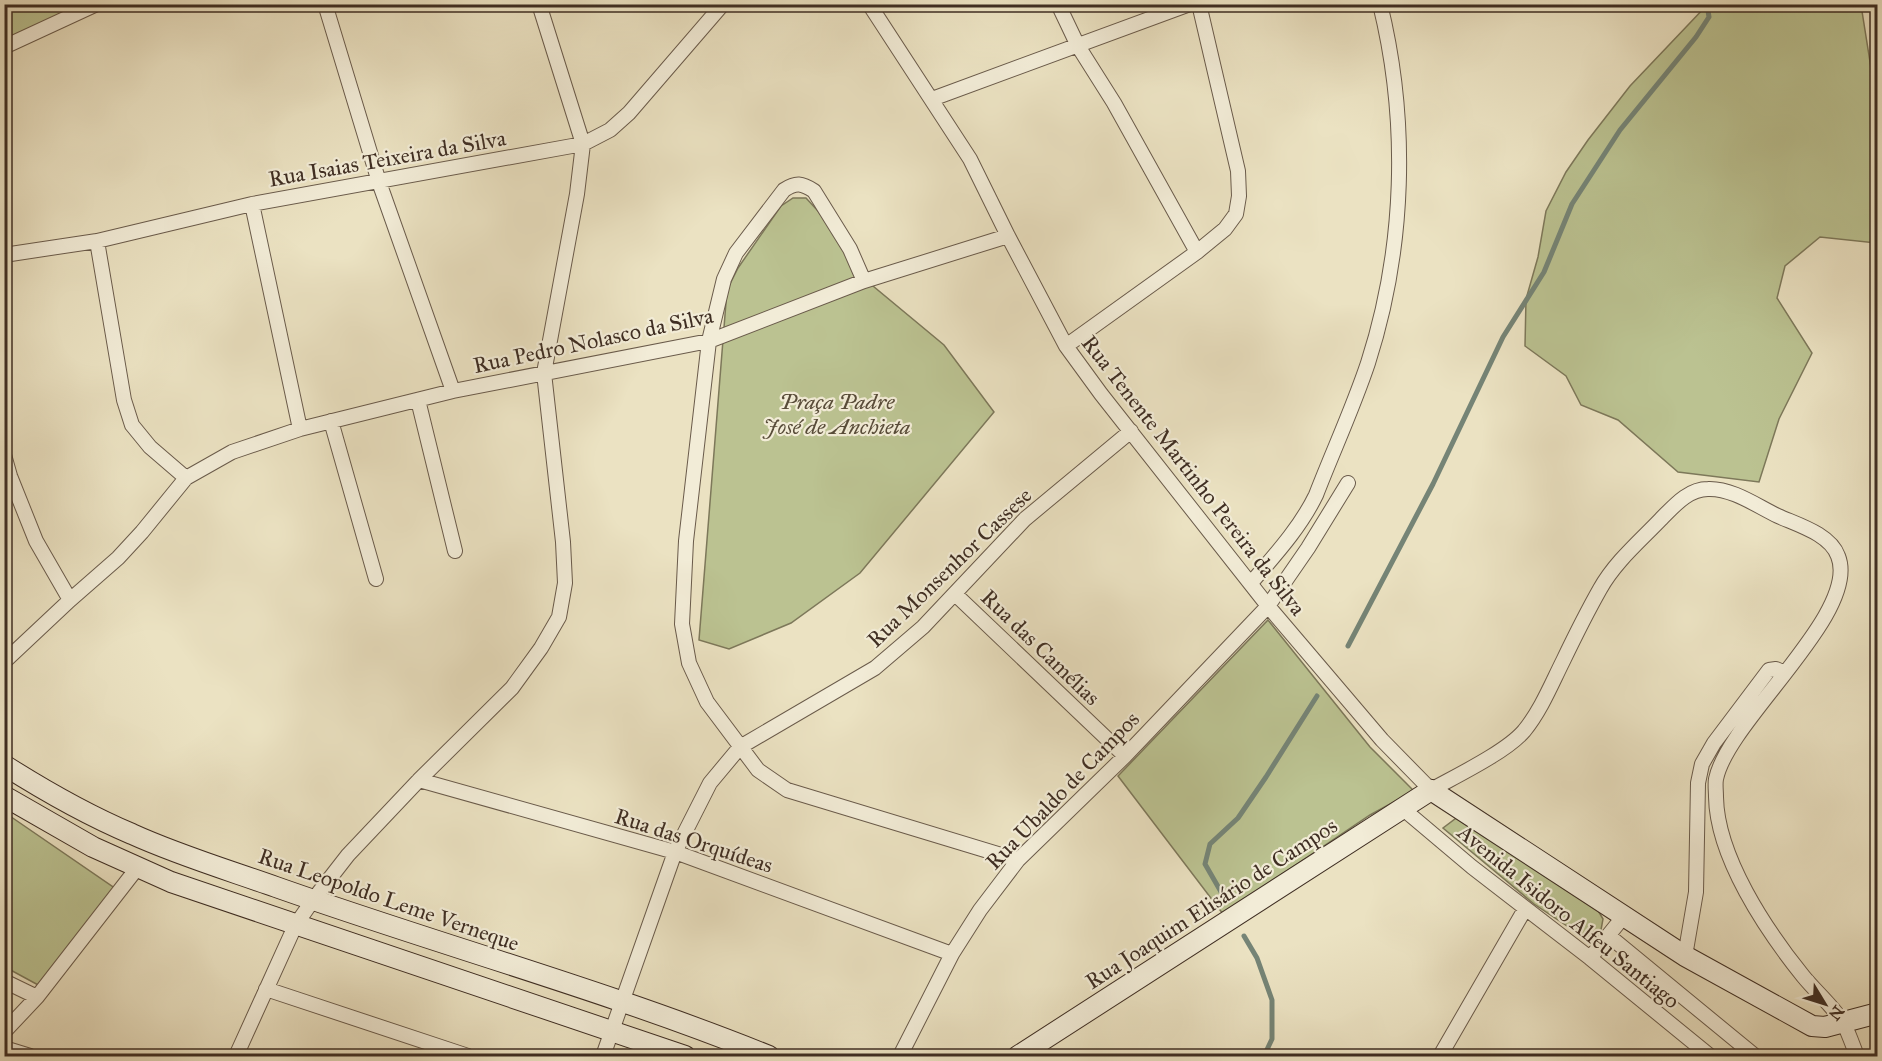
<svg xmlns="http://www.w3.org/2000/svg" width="1882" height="1061" viewBox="0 0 1882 1061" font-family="'IM FELL Great Primer',serif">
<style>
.green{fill:#bbc291;stroke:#7d785a;stroke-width:1.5}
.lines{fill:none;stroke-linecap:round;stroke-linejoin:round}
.stream{stroke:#758476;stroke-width:5}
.street-casing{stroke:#6a5b4b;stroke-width:16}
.secondary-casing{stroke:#3f2e23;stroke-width:22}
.street{stroke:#f2ecd7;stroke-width:14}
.secondary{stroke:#f2ecd7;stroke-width:20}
.labels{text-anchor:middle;stroke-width:4.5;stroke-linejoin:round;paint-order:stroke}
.street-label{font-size:22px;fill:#3f2e23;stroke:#f2ecd7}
.park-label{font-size:22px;font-style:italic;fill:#584c39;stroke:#f2ecd7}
</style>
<rect width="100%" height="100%" fill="#ebe2c2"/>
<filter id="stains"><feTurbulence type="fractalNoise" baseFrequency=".00333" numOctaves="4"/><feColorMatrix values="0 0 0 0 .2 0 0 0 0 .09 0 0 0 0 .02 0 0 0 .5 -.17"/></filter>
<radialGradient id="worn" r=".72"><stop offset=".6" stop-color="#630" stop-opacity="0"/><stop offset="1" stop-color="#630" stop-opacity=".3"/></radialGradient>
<path class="green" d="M5 4 81 5 5 39Z
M1707 5H1861L1877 106 1878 205 1876 243 1820 237 1785 266 1777 298 1812 353 1779 419 1759 482 1678 472 1618 420 1581 405 1566 376 1525 346 1526 299 1538 257 1546 211 1566 172 1588 140 1630 86Z
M793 198H806L818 211 873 286 944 345 994 412 860 573 791 623 729 649 699 640 727 290 738 268 781 206Z
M1268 620 1370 747 1414 791 1370 815 1223 914 1118 776Z
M4 812 116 889 40 986 5 967Z
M1463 813 1596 907 1603 919 1601 930 1585 938 1534 904 1443 828Z"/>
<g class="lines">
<path class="stream" d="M1348 646 1433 484 1503 337 1544 272 1572 204 1620 130 1696 37 1709 17 1707 4
M1224 897 1205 864 1210 844 1238 818 1266 777 1317 696
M1244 936 1257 958 1272 1000V1039L1264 1056"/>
<g class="street-casing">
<path id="street" d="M325 4 379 182 453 391
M869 4 970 159 1008 236 1066 346 1101 394 1268 606 1382 740 1431 790C1456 776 1506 752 1524 731 1541 710 1551 685 1563 661 1575 636 1587 612 1600 589 1615 562 1640 541 1661 519 1674 506 1688 489 1708 489 1732 488 1757 506 1778 516 1798 525 1830 534 1838 556 1861 613 1728 720 1716 779 1715 784 1716 791 1716 797 1717 857 1766 930 1803 976 1815 991 1835 1008 1844 1024 1849 1034 1853 1046 1857 1056
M1058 4 1078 46 1114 103 1197 252
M4 47 97 4
M932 99 1190 4
M252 204 300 429
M97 241 124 400 132 425 150 447 186 478
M4 255 97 241 252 204 583 144 610 130 629 113 723 4
M864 281 850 249 814 191C802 183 796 182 784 190L736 253 724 279 709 341 686 541 682 624 689 663 707 702 758 770 787 790 1018 860
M1066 346 1197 252 1225 229 1236 214 1239 196 1238 171 1199 4
M418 400 455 551
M331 421 376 579
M4 455 10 476 36 541 70 600
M1251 583C1275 555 1300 528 1316 495 1333 451 1353 408 1368 363 1405 248 1409 122 1380 4
M955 594 1125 756
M4 662 70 600 118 558 142 532 186 478 232 452 300 429 453 391 709 341 864 281 1008 236
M419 780 675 852 952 954
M1402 808 1472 867 1590 958 1710 1056
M1609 936 1755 1056
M1685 956 1696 892 1698 783 1702 764 1714 743 1769 670 1776 669 1785 673
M1590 958 1624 916
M4 981 37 997
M266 989 468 1056
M4 1032 37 997 138 867
M4 1048 30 1056
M236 1056 295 926 313 900 348 855 419 780 512 688 541 648 559 617 565 583 563 542 544 373 577 194 583 144 539 4
M603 1056 675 852 710 783 740 747 875 668 923 627 1025 519 1131 431
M900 1056 952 954 980 910 1018 860 1125 756 1268 606 1308 548 1348 483
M1440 1056 1525 909"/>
</g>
<g class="secondary-casing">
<path id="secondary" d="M4 765C45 791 87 815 132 834 178 855 228 870 276 887 440 945 608 991 769 1056
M4 796 93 847 171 882 685 1056
M1018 1056 1431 790 1685 956 1812 1026 1825 1027 1878 1013"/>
</g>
<use href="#street" class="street"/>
<use href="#secondary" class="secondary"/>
</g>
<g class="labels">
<g class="street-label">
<text transform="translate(387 158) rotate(-10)" y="8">Rua Isaias Teixeira da Silva</text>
<text transform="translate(593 340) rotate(-12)" y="8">Rua Pedro Nolasco da Silva</text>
<text transform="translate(1194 475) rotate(52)" y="8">Rua Tenente Martinho Pereira da Silva</text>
<text transform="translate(949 567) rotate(-44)" y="8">Rua Monsenhor Cassese</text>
<text transform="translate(1041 647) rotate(44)" y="8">Rua das Camélias</text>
<text transform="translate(1062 790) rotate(-46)" y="8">Rua Ubaldo de Campos</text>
<text transform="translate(694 840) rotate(18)" y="8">Rua das Orquídeas</text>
<text transform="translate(389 899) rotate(19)" y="8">Rua Leopoldo Leme Verneque</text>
<text transform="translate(1211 903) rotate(-33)" y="8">Rua Joaquim Elisário de Campos</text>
<text transform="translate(1569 916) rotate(39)" y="8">Avenida Isidoro Alfeu Santiago</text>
</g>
<g class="park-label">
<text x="837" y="409">Praça Padre<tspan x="837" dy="25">José de Anchieta</tspan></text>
</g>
</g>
<rect width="1882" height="1061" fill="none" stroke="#ebe2c2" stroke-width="24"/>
<rect x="6" y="6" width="1870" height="1049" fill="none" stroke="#3f2e23" stroke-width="3"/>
<rect x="12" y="12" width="1858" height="1037" fill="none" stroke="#3f2e23" stroke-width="1.5"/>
<g transform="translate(1825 1004) rotate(128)" stroke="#f2ecd7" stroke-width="4.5" paint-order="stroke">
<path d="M0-4.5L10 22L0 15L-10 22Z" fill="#3f2e23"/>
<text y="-9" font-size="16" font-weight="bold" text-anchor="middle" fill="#3f2e23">N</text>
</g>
<rect width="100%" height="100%" filter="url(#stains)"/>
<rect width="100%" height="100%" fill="url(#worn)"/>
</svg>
